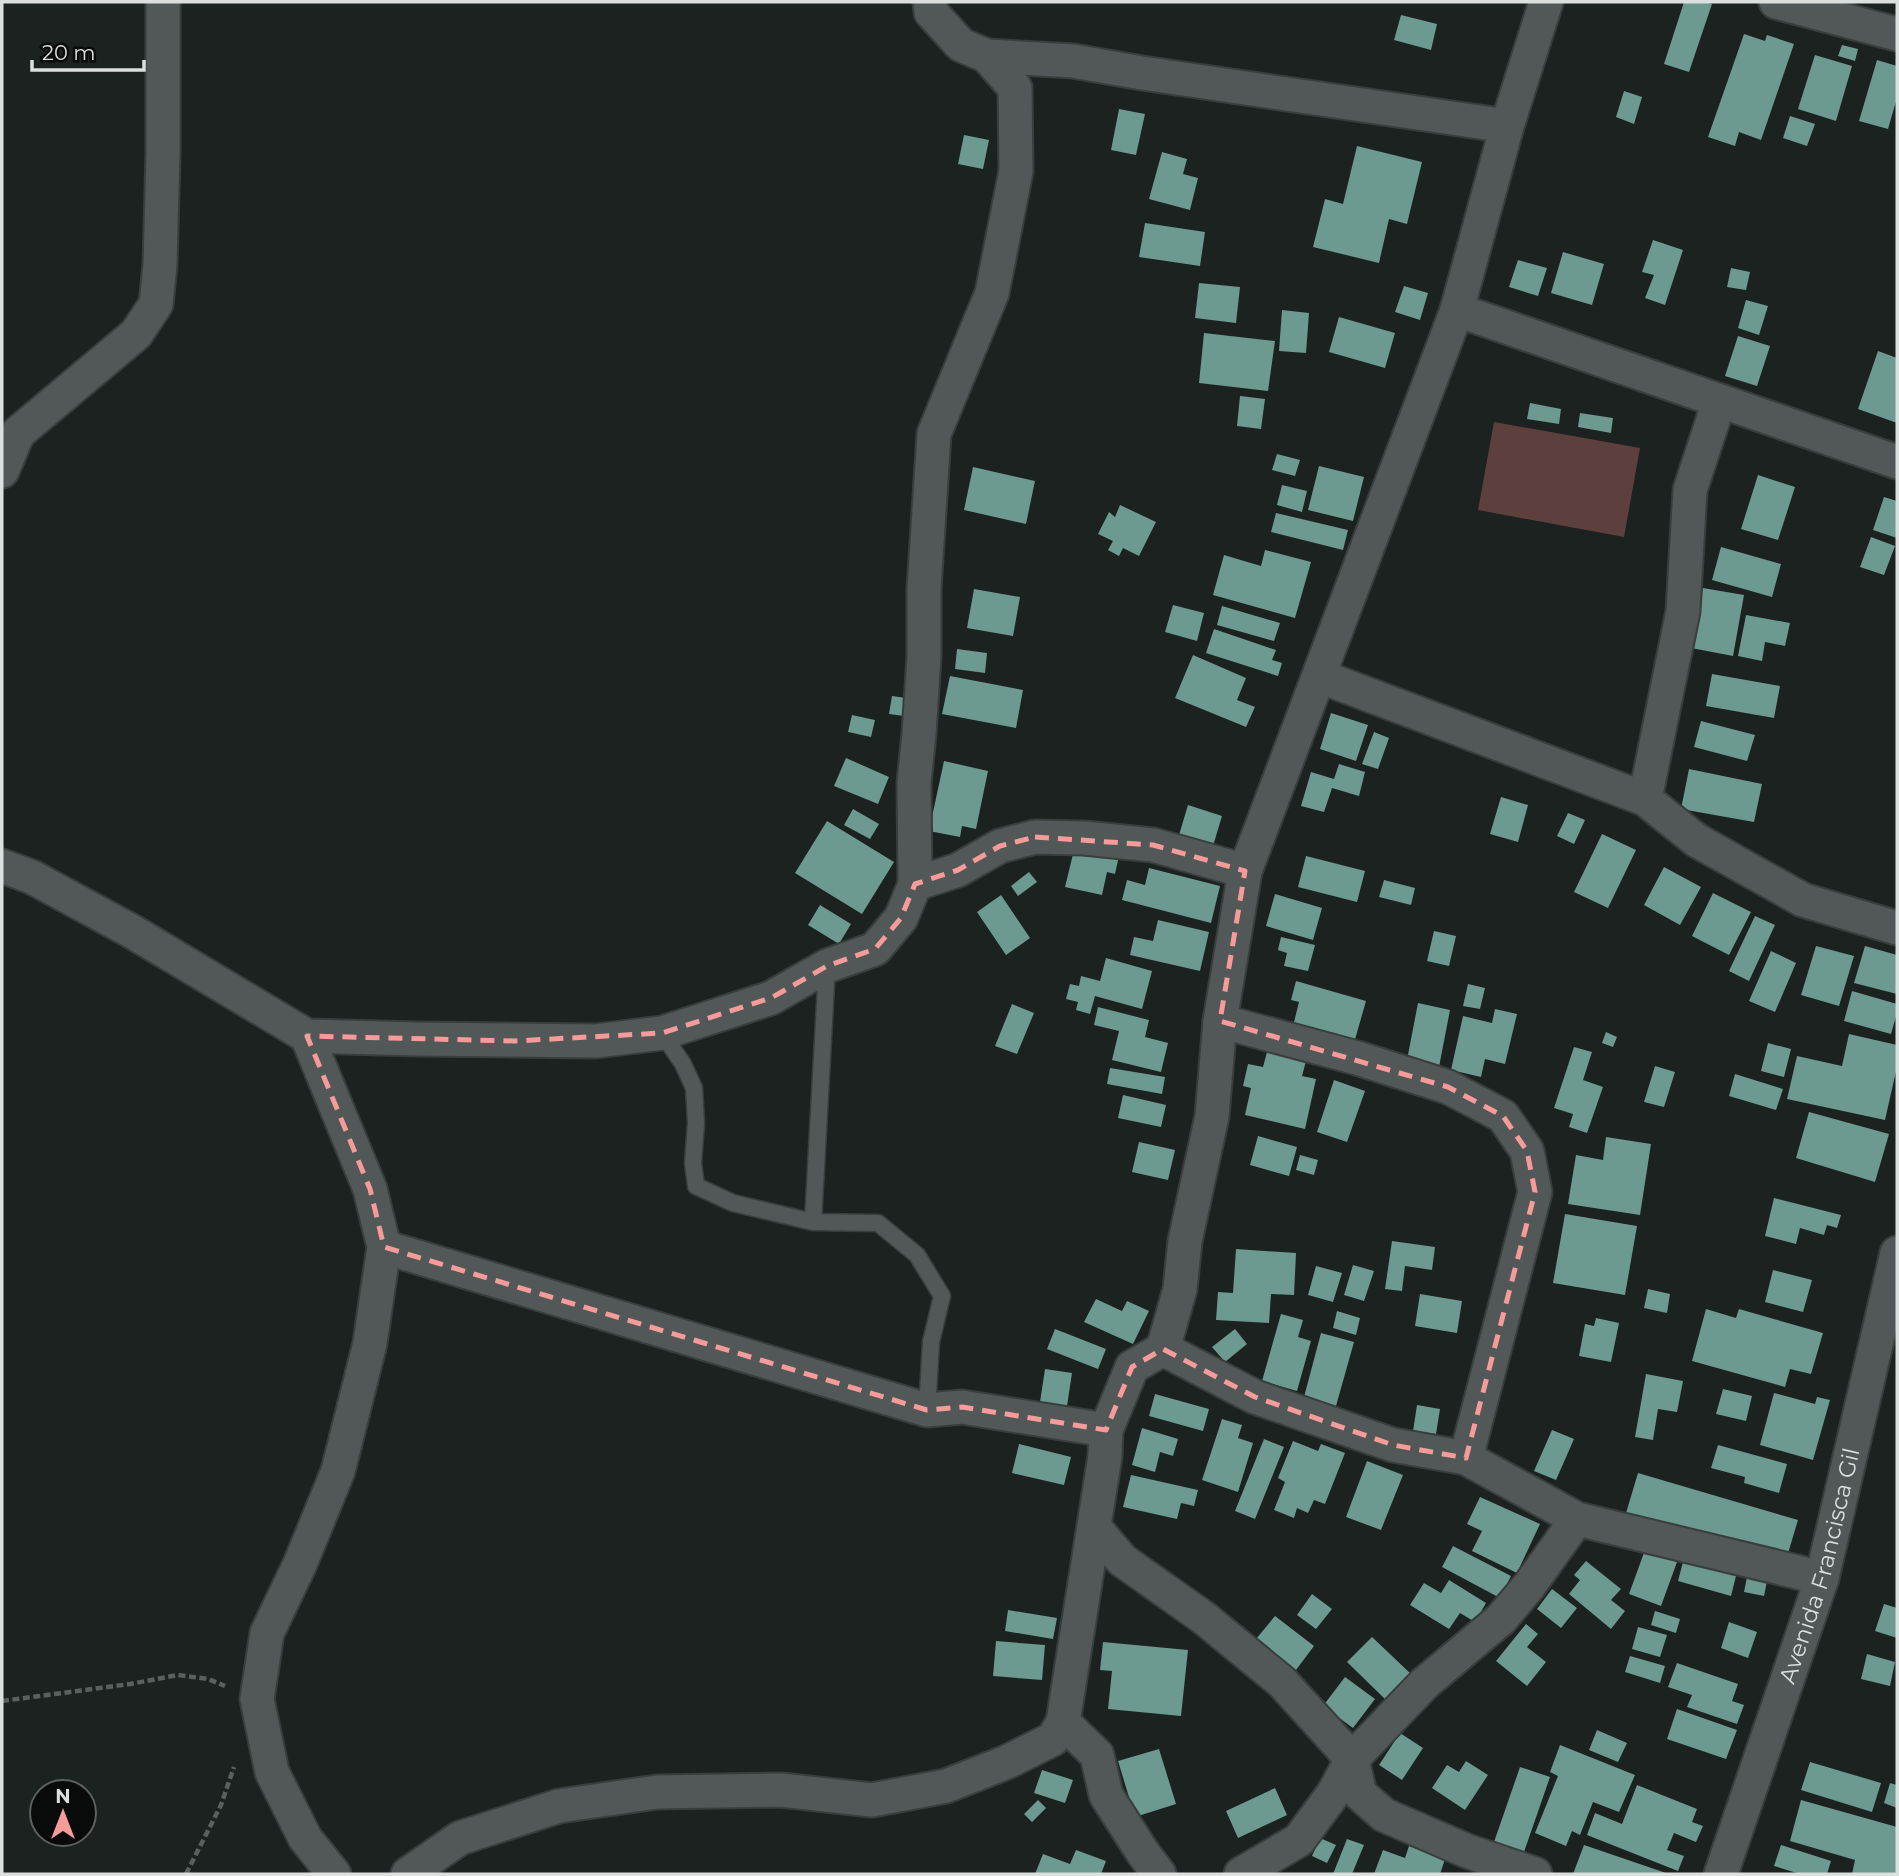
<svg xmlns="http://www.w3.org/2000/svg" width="1899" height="1876" viewBox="0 0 1899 1876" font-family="Montserrat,sans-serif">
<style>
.green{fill:#5d3f3e}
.building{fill:#6c9990}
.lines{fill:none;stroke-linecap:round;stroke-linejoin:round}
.service-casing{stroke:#393e3d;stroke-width:19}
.minor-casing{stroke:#393e3d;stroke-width:37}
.path{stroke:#5a605e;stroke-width:4.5;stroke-dasharray:7 3.5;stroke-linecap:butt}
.service{stroke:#525857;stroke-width:16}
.minor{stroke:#525857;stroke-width:33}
.marked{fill:none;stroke:#f59b9a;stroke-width:5;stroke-dasharray:14 9;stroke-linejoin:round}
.labels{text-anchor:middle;stroke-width:7;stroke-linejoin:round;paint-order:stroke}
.street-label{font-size:23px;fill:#dbdfde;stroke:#080b0a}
</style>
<rect width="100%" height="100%" fill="#1c2220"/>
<path class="green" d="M1494 422 1640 448 1624 537 1478 510Z"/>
<path class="building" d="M1684 2H1704L1712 4 1689 72 1664 64Z
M1401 15 1437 24 1431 50 1394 40Z
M1744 34 1765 41 1767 35 1794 44 1761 140 1739 132 1735 146 1708 137Z
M1842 45 1858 49 1855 61 1838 56Z
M1815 55 1852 66 1836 121 1798 109Z
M1877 60 1897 66V98L1888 129 1859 121Z
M1624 91 1642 97 1634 124 1616 117Z
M1119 109 1145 114 1136 155 1111 150Z
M1790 116 1815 124 1807 146 1783 138Z
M964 135 989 140 983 169 958 164Z
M1357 146 1422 162 1407 224 1389 219 1379 263 1313 247 1325 199 1343 204Z
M1162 152 1187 159 1183 174 1198 178 1190 210 1149 199Z
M1145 223 1205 232 1200 266 1139 257Z
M1653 240 1683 250 1665 305 1645 298 1654 275 1642 272Z
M1563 252 1604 264 1592 305 1551 293Z
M1518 260 1547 268 1538 296 1509 287Z
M1731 268 1750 272 1746 290 1727 287Z
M1199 283 1240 287 1236 323 1195 318Z
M1404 286 1428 293 1420 320 1395 312Z
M1746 300 1768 306 1759 335 1738 328Z
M1282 310 1309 313 1306 353 1279 351Z
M1339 317 1395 333 1385 368 1329 352Z
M1204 333 1275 341 1268 391 1199 383Z
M1738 336 1770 346 1757 386 1725 376Z
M1878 351 1897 358V423L1858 409Z
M1240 396 1265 399 1261 429 1237 426Z
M1530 403 1561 409 1559 424 1527 419Z
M1580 413 1613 418 1611 433 1578 427Z
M1277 454 1300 460 1295 476 1272 470Z
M1319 466 1364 477 1353 521 1308 510Z
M973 467 1035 481 1026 524 964 510Z
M1758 475 1795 487 1778 540 1741 529Z
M1282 485 1307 491 1302 512 1277 505Z
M1884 497 1897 501V538L1873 530Z
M1120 505 1156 522 1139 556 1123 548 1119 556 1108 550 1113 541 1098 534 1109 512 1115 517Z
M1276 513 1348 530 1343 550 1271 532Z
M1871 537 1895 546 1884 575 1860 567Z
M1721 547 1781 564 1772 597 1712 580Z
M1265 550 1311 562 1295 618 1213 595 1224 555 1261 566Z
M1703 588 1744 595 1733 656 1686 647 1697 620Z
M974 589 1020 597 1013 636 967 628Z
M1173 605 1204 613 1197 641 1165 632Z
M1222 606 1280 623 1274 641 1217 625Z
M1746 615 1790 623 1785 646 1765 642 1762 661 1738 656Z
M1214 629 1276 650 1272 660 1282 663 1278 676 1206 653Z
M957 649 987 653 985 673 955 669Z
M1193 655 1246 678 1237 700 1255 707 1246 727 1175 698Z
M1712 674 1780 686 1774 718 1706 706Z
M950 676 1023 690 1016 728 942 714Z
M892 696 906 698 904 716 889 714Z
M1331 713 1368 725 1356 761 1320 749Z
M852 715 875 720 871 737 848 732Z
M1701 721 1755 735 1747 761 1694 747Z
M1374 732 1389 738 1378 769 1362 764Z
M846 758 889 777 878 804 834 786Z
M944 761 988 771 976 829 962 826 960 837 929 831Z
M1339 764 1365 772 1359 796 1332 788 1324 812 1301 806 1311 772 1334 779Z
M1689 769 1762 784 1754 822 1681 809Z
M1501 797 1528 805 1518 842 1490 834Z
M1188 805 1222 816 1213 846 1179 835Z
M853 809 879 824 870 839 844 825Z
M1568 813 1585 820 1574 844 1557 836Z
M827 821 894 862 862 914 795 873Z
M1602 834 1636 850 1608 908 1574 892Z
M1074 850 1120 851 1115 874 1107 872 1102 895 1065 887Z
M1306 856 1365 871 1357 902 1298 887Z
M1664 867 1701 887 1680 925 1644 905Z
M1149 868 1220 886 1211 923 1122 900 1127 880 1145 885Z
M1029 872 1037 882 1018 896 1011 886Z
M1384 880 1415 888 1411 905 1379 897Z
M1713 893 1751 912 1729 955 1692 936Z
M1275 894 1322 908 1313 940 1266 926Z
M1001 895 1030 938 1006 955 977 912Z
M820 905 851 924 839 944 808 925Z
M1755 916 1775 925 1749 981 1729 971Z
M1158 920 1209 932 1200 971 1130 955 1134 937 1153 941Z
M1434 931 1456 936 1449 966 1427 961Z
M1281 937 1315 945 1308 971 1284 966 1287 953 1278 950Z
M1816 946 1854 956 1839 1006 1801 995Z
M1865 946 1897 955V994L1854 983Z
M1771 951 1796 963 1775 1012 1749 1001Z
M1106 958 1152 971 1142 1009 1095 996 1090 1014 1076 1010 1078 1002 1066 999 1070 984 1079 986 1081 976 1100 981Z
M1296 981 1366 1001 1354 1043 1293 1026 1299 1002 1291 1000Z
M1468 984 1485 988 1480 1009 1463 1006Z
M1852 991 1897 1004V1013L1891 1034 1844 1021Z
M1418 1003 1450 1010 1439 1067 1407 1060Z
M1012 1004 1034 1013 1017 1054 995 1046Z
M1098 1007 1149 1020 1145 1037 1168 1043 1161 1072 1112 1060 1119 1031 1094 1025Z
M1495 1009 1517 1014 1505 1064 1485 1059 1481 1077 1451 1070 1463 1016 1492 1023Z
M1606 1032 1617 1037 1613 1047 1602 1043Z
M1849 1034 1897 1045V1067L1885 1120 1787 1099 1797 1056 1842 1066Z
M1768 1043 1791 1049 1784 1077 1761 1071Z
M1574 1047 1592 1052 1583 1080 1603 1087 1587 1133 1569 1127 1573 1114 1554 1108Z
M1267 1052 1306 1061 1302 1076 1316 1079 1305 1129 1245 1115 1251 1088 1243 1086 1248 1064 1263 1067Z
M1655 1066 1675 1072 1664 1107 1644 1102Z
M1110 1068 1165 1077 1162 1094 1107 1084Z
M1735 1074 1783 1089 1776 1110 1729 1096Z
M1334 1080 1365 1091 1347 1142 1317 1132Z
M1123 1095 1166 1105 1161 1127 1118 1118Z
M1809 1112 1889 1134 1875 1182 1796 1158Z
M1258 1136 1297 1147 1289 1176 1250 1165Z
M1606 1137 1651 1144 1640 1215 1568 1204 1576 1155 1603 1160Z
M1139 1142 1175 1150 1168 1180 1132 1172Z
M1300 1155 1318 1160 1314 1175 1296 1170Z
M1774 1198 1841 1215 1837 1228 1827 1225 1824 1235 1800 1228 1796 1244 1765 1236Z
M1565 1214 1637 1226 1625 1295 1553 1283Z
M1392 1241 1435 1247 1432 1270 1405 1266 1402 1291 1385 1289Z
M1236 1249 1296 1253 1294 1295 1271 1294 1269 1323 1216 1320 1218 1292 1233 1293Z
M1353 1265 1374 1271 1364 1301 1344 1295Z
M1316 1266 1342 1273 1333 1302 1308 1295Z
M1773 1270 1812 1280 1803 1312 1765 1302Z
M1648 1289 1670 1294 1667 1313 1644 1308Z
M1420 1294 1462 1301 1457 1333 1415 1326Z
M1096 1299 1122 1311 1127 1301 1149 1311 1133 1344 1084 1322Z
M1706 1309 1736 1318 1739 1309 1823 1333 1811 1374 1790 1369 1785 1387 1692 1361Z
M1337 1311 1360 1318 1356 1335 1333 1328Z
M1281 1314 1303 1320 1298 1337 1311 1341 1297 1391 1262 1381Z
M1596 1318 1619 1323 1611 1362 1579 1356 1585 1324 1594 1326Z
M1055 1329 1106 1349 1098 1369 1047 1349Z
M1235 1329 1247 1344 1225 1362 1212 1347Z
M1321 1333 1354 1342 1336 1406 1304 1397Z
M1045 1369 1072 1373 1067 1406 1040 1402Z
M1646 1374 1683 1381 1677 1412 1658 1409 1653 1440 1635 1437Z
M1723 1389 1752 1396 1746 1421 1716 1414Z
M1774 1393 1815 1404 1817 1397 1830 1400 1813 1460 1760 1445Z
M1155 1394 1209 1409 1203 1431 1149 1416Z
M1417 1405 1440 1409 1436 1434 1413 1431Z
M1222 1419 1242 1425 1238 1438 1253 1443 1238 1492 1202 1480Z
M1142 1428 1178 1439 1173 1456 1160 1452 1155 1472 1132 1465Z
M1552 1430 1574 1439 1556 1480 1534 1471Z
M1264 1439 1284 1447 1255 1519 1235 1511Z
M1293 1441 1318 1451 1321 1444 1345 1453 1325 1504 1314 1500 1308 1513 1297 1508 1294 1518 1274 1510 1285 1482 1278 1478Z
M1019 1444 1071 1457 1064 1485 1012 1473Z
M1718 1445 1787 1464 1779 1493 1744 1483 1745 1477 1711 1468Z
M1367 1461 1403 1475 1381 1530 1346 1517Z
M1638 1473 1798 1520 1786 1560 1626 1513Z
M1131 1475 1198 1490 1194 1506 1181 1503 1177 1519 1123 1507Z
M1480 1497 1540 1524 1517 1573 1472 1551 1482 1531 1467 1524Z
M1453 1546 1511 1576 1500 1598 1442 1567Z
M1645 1550 1677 1562 1661 1606 1629 1594Z
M1684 1558 1737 1572 1731 1596 1678 1581Z
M1586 1561 1621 1589 1611 1600 1625 1611 1611 1629 1569 1594 1580 1580 1574 1575Z
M1747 1577 1767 1581 1764 1596 1744 1592Z
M1449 1580 1486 1603 1475 1622 1460 1613 1449 1629 1410 1605 1424 1583 1441 1593Z
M1552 1589 1577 1608 1561 1628 1537 1609Z
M1312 1594 1332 1609 1316 1629 1297 1615Z
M1884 1604 1897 1608V1638L1875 1631Z
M1008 1610 1057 1618 1053 1639 1005 1631Z
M1655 1611 1680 1619 1676 1633 1651 1625Z
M1275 1616 1314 1646 1296 1670 1256 1639Z
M1729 1622 1757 1632 1748 1658 1721 1648Z
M1526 1624 1538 1634 1527 1647 1546 1662 1527 1686 1496 1661Z
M1638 1627 1667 1635 1660 1657 1632 1649Z
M1372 1637 1411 1674 1385 1699 1347 1662Z
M996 1641 1045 1645 1042 1680 993 1676Z
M1103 1642 1188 1650 1181 1716 1108 1709 1112 1671 1100 1670Z
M1867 1654 1895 1662 1890 1686 1861 1679Z
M1630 1656 1665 1666 1660 1683 1625 1672Z
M1677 1663 1738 1684 1732 1701 1744 1705 1737 1724 1687 1707 1692 1695 1668 1687Z
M1345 1677 1375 1699 1353 1728 1323 1706Z
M1677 1709 1737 1730 1726 1759 1667 1739Z
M1597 1730 1627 1743 1618 1762 1589 1750Z
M1400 1733 1423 1748 1402 1780 1379 1765Z
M1560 1745 1635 1775 1619 1812 1593 1802 1580 1835 1572 1831 1566 1846 1535 1833 1558 1776 1550 1772Z
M1159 1749 1176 1804 1135 1817 1118 1761Z
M1466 1761 1488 1775 1465 1810 1432 1788 1447 1765 1459 1772Z
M1810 1762 1881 1783 1872 1812 1801 1790Z
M1520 1767 1550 1777 1524 1852 1494 1842Z
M1042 1770 1073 1780 1065 1803 1034 1793Z
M1890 1783 1897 1785V1808L1884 1803Z
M1637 1785 1697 1809 1692 1822 1703 1826 1696 1842 1674 1833 1667 1850 1684 1856 1678 1871 1587 1835 1595 1813 1622 1824Z
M1275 1788 1287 1815 1238 1838 1226 1811Z
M1038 1800 1046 1808 1032 1822 1024 1814Z
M1801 1800 1897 1827V1874H1852L1855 1860 1790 1841Z
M1320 1838 1336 1845 1327 1863 1312 1856Z
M1347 1839 1364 1845 1352 1874H1333Z
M1584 1845 1669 1874H1573Z
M1781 1845 1831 1861 1827 1874H1800L1774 1866Z
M1409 1846 1445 1859 1440 1874H1374L1383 1850 1405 1858Z
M1076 1850 1106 1861 1101 1874H1035L1043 1854 1070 1864Z"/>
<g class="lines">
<g class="service-casing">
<path id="service" d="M662 1033 683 1064 694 1088 696 1123 693 1163 696 1186 733 1203 813 1222 878 1223 917 1255 942 1296 931 1342 927 1410
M813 1222 827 966"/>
</g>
<g class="minor-casing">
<g id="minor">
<path d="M1776 2 1897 34"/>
<path d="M987 56 1073 61 1142 73 1507 126"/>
<path d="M1457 310 1897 462"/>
<path d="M2 471 18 433 136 334 156 304 160 265 163 154V2"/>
<path d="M1319 676 1645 799 1696 840 1803 900 1897 928"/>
<path d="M1645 799 1683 611 1690 490 1719 402"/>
<path d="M2 866 32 877 133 932 307 1036 417 1039 596 1041 662 1033 771 998 827 966 875 949 901 918 915 884 958 870 1000 846 1035 837 1084 838 1153 845 1245 871"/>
<path d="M915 884 914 783 919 734 924 656V589L934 434 992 293 1016 171 1015 88 987 56 961 45 931 12 930 2"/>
<path d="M1220 1021 1357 1058 1448 1087 1503 1116 1527 1151 1535 1192 1466 1458"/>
<path d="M307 1036 370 1189 384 1247 370 1343 338 1471 300 1564 267 1633 257 1699 272 1772 305 1838 334 1874"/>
<path d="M384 1247 927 1410 962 1407 1106 1430"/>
<path d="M1163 1349 1255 1397 1393 1445 1466 1458 1577 1519 1822 1578"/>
<path d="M1094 1527 1122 1560 1204 1618 1282 1682 1352 1759 1360 1794 1384 1815 1467 1851 1535 1874"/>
<path d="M408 1874 460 1838 559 1806 657 1792 781 1790 872 1800 946 1786 1007 1762 1053 1739 1063 1722"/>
<path d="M1159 1874 1143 1853 1106 1795 1097 1755 1063 1722 1105 1456 1106 1430 1132 1367 1163 1349 1180 1289 1185 1241 1212 1116 1220 1021 1245 871 1457 310 1507 126 1546 2"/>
<path d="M1241 1874 1299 1840 1333 1794 1352 1759 1425 1683 1501 1619 1529 1586 1577 1519"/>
<path id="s1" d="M1721 1874 1822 1578 1897 1253"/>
</g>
</g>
<path class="path" d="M2 1701 130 1684 178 1675 208 1679 225 1686
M186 1874 221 1805 234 1767"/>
<use href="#service" class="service"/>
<use href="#minor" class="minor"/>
</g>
<path class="marked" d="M1035 837 1153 845 1245 871 1220 1021 1448 1087 1503 1116 1527 1151 1535 1192 1466 1458 1393 1445 1255 1397 1163 1349 1132 1367 1106 1430 962 1407 927 1410 384 1247 370 1189 307 1036 515 1041 662 1033 771 998 827 966 875 949 901 918 915 884 958 870 1000 846Z"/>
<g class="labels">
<g class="street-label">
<text dy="8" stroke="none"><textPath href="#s1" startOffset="324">Avenida Francisca Gil</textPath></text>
</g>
</g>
<rect width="1899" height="1876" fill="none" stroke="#dbdfde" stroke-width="7"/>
<g transform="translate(63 1813)"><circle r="33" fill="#080b0a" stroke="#5c605f" stroke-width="2"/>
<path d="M0-5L12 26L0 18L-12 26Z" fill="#f59b9a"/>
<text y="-10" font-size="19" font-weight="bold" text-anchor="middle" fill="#dbdfde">N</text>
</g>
<path d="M32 60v10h112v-10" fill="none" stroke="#dbdfde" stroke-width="3.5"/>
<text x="42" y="60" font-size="21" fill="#dbdfde" stroke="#080b0a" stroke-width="5" paint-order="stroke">20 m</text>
</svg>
